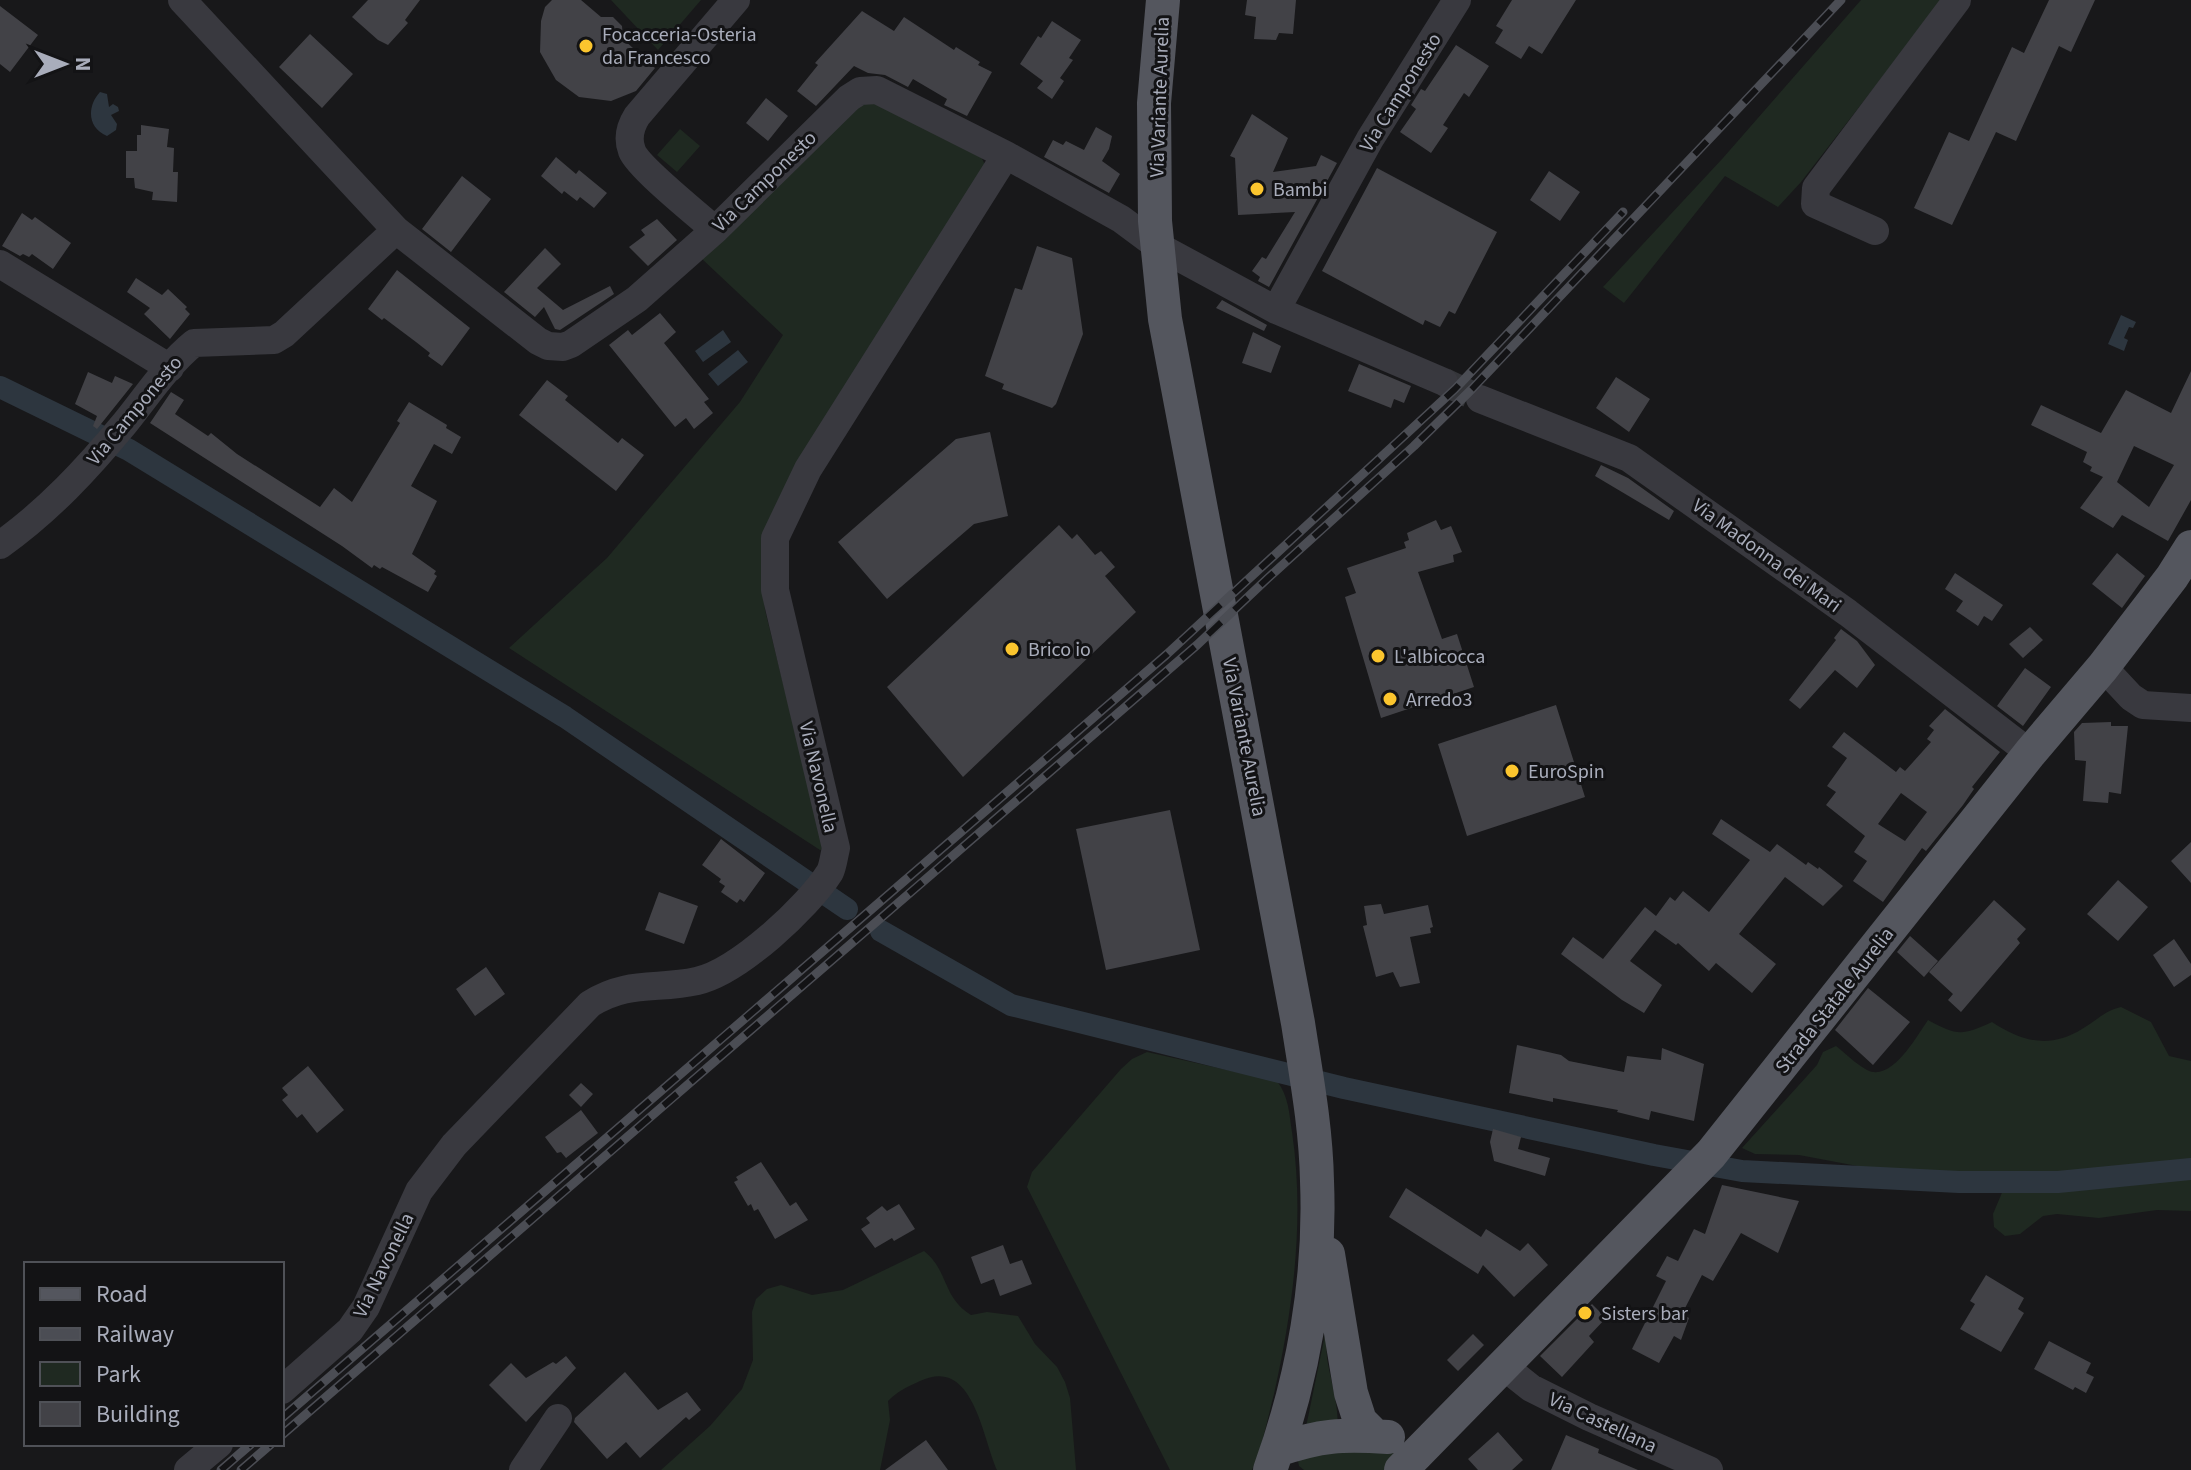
<svg xmlns="http://www.w3.org/2000/svg" width="2191" height="1470" viewBox="0 0 2191 1470" font-family="'Source Sans 3',sans-serif">
<style>
.green{fill:#1f2921}
.water{fill:#2d363f}
.lines{fill:none;stroke-linecap:round;stroke-linejoin:round}
.canal{stroke:#2d363f;stroke-width:22}
.building{fill:#424247;fill-rule:evenodd}
.minor-tunnel{stroke:#35363a;stroke-width:28;stroke-dasharray:28 14;stroke-linecap:butt}
.minor{stroke:#39393f;stroke-width:28}
.major{stroke:#54565e;stroke-width:34}
.rail-casing{stroke:#4b4d54;stroke-width:9}
.rail{stroke:#131315;stroke-width:6;stroke-dasharray:18;stroke-linecap:butt}
.poi-dot{fill:#fbc52e;stroke:#131315;stroke-width:3}
.labels{text-anchor:middle;stroke-width:6;stroke-linejoin:round;paint-order:stroke}
.poi-label{font-size:20px;fill:#a9adbb;stroke:#131315;text-anchor:start}
.street-label{font-size:20px;fill:#a9adbb;stroke:#131315}
</style>
<rect width="100%" height="100%" fill="#18181a"/>
<path class="green" d="M611 0H701L658 50Z
M1861 0H1942L1801 182 1778 207 1725 176 1624 303 1603 287 1723 158Z
M870 101 979 152 985 165 763 535 761 564 765 610 824 849 820 850 509 648 607 558 740 402 783 335 701 258 859 103Z
M680 129 700 146 677 172 657 155Z
M2121 1007 2151 1022 2169 1056 2191 1061V1211L2157 1210 2099 1218 2057 1214 2043 1216 2020 1234 2005 1236 1994 1227 1993 1214 2009 1176 1868 1168 1799 1155 1755 1154 1742 1148 1817 1065 1823 1052 1836 1046C1846 1054 1856 1064 1867 1070 1891 1083 1917 1036 1928 1020 1958 1036 1961 1036 1992 1022 2022 1042 2050 1049 2082 1029 2096 1021 2104 1011 2121 1007Z
M1147 1052 1277 1081C1289 1097 1289 1113 1292 1132 1305 1219 1293 1309 1274 1394 1267 1420 1263 1445 1252 1470H1170L1027 1187 1032 1172 1121 1069 1132 1059Z
M924 1251C949 1271 942 1297 971 1315L987 1312 1018 1316 1035 1344 1057 1367 1065 1382 1070 1398 1076 1470H997C982 1436 973 1356 920 1381 907 1387 898 1391 888 1401L890 1420 880 1470H661L710 1426 742 1389 753 1360 752 1312 756 1299 767 1289 781 1285 812 1295 843 1290Z
M1327 1325C1327 1336 1326 1347 1327 1358 1329 1373 1340 1412 1337 1423L1306 1427Z
M1308 1448 1387 1451 1402 1456 1387 1470H1304L1299 1466 1297 1456Z"/>
<path class="water" d="M100 92 107 94 109 107 113 104 118 107 119 111 111 115 117 124 116 130 107 136C87 128 87 106 100 92Z
M2121 315 2136 322 2133 328 2129 327 2124 338 2128 340 2124 351 2108 344Z
M723 330 731 342 703 362 695 351Z
M738 350 748 362 718 386 708 374Z"/>
<g class="lines">
<path class="canal" d="M0 387 129 450 565 717 847 909
M881 931 1011 1005 1344 1088 1654 1155 1742 1171 1959 1182H2058L2191 1169"/>
</g>
<path class="building" d="M368 0H420L405 20 408 23 388 45 378 40 352 17Z
M552 0H581L601 17H613L622 26 623 39 655 68 636 91 611 101 579 97 556 80 540 52 541 21 545 7Z
M1247 0H1296L1293 34 1279 33 1276 40 1254 39 1256 17 1245 15Z
M1512 0H1576L1542 54 1529 46 1521 59 1495 43 1503 30 1496 26Z
M2049 0H2095L2071 52 2059 46 2016 141 1996 132 1952 225 1914 208 1949 132 1969 141 2012 47 2024 53Z
M0 6 38 35 10 72 0 64Z
M862 11 894 31 904 17 954 50 956 47 980 62 978 65 992 72 967 116 944 105 947 99 913 79 908 87 885 75 868 73 854 66 816 106 797 91 818 65 815 63Z
M1052 21 1081 40 1069 58 1073 60 1060 78 1064 81 1052 99 1037 88 1043 81 1020 64 1038 36 1041 38Z
M310 34 353 74 322 108 279 67Z
M1456 45 1489 66 1469 97 1464 93 1443 125 1448 128 1431 153 1400 132 1416 109 1411 105 1421 89 1425 91Z
M766 98 788 116 768 141 746 123Z
M1252 114 1288 138 1273 172 1316 166 1321 155 1337 163 1269 287 1258 281 1260 277 1252 271 1262 257 1266 259 1295 212 1238 215 1235 158 1230 156Z
M141 125 169 129 167 147 174 148 173 172H178L177 202 152 200 153 192 135 188 134 178H126V151H137V135H141Z
M1096 127 1112 136 1109 149 1102 161 1120 174 1109 193 1044 157 1053 140 1063 145 1066 141 1084 150Z
M556 157 576 174 579 170 607 193 594 208 580 197 577 201 564 191 562 194 541 176Z
M1377 168 1497 232 1455 314 1449 311 1440 327 1425 320 1423 325 1322 271Z
M1549 171 1580 192 1560 221 1530 200Z
M462 176 491 199 451 252 422 229Z
M22 213 32 220 35 217 71 243 53 269 32 254 29 257 23 254 20 256 2 246Z
M657 219 677 240 648 266 629 247 645 235 641 230Z
M1037 246 1072 258 1083 334 1056 404 1052 408 1002 389 1004 384 985 376 1015 288 1022 290Z
M545 248 561 264 537 288 563 310 610 286 614 294 560 330 555 329 544 307 535 317 504 292Z
M397 270 470 328 442 366 428 356 430 353 416 342 384 318 382 320 368 309Z
M136 278 162 295 168 289 187 307 185 309 190 314 170 339 144 314 150 308 127 292Z
M1222 300 1267 325 1264 331 1216 308Z
M660 313 676 332 664 343 709 399 704 402 713 413 694 429 686 418 675 427 609 345 628 330 632 335Z
M1253 332 1281 346 1271 373 1242 363Z
M1359 364 1411 386 1404 403 1394 399 1391 408 1348 391Z
M2191 371V500L2168 541 2122 515 2113 528 2080 508 2103 477 2090 471 2092 467 2083 462 2087 452 2031 425 2041 405 2101 433 2126 390 2171 413ZM2134 446 2174 465 2149 507 2117 482Z
M88 372 112 383 115 376 133 384 97 429 93 426 97 416 75 404Z
M1616 377 1650 399 1629 432 1596 408Z
M547 380 568 396 565 400 618 443 622 438 644 455 616 491 519 415Z
M171 392 184 400 175 414 208 436 211 433 237 454 320 507 334 488 352 502 400 423 397 421 409 402 447 425 446 428 461 437 452 454 434 444 411 486 437 501 412 554 436 571 434 574 437 576 428 592 382 567 380 569 374 565 372 568 342 546 150 423Z
M990 432 1008 516 974 524 887 599 838 542 956 439Z
M1601 465 1628 478 1674 511 1669 520 1595 476Z
M1436 520 1441 530 1451 526 1462 552 1453 555 1454 562 1418 572 1442 639 1457 634 1474 687 1381 718 1345 597 1356 593 1347 568 1406 548 1404 542 1409 540 1407 533Z
M1059 525 1072 539 1077 534 1095 555 1101 551 1115 567 1105 576 1136 612 963 777 887 687Z
M2117 553 2145 576 2122 608 2092 584Z
M1955 573 2003 605 1992 621 1984 616 1978 626 1956 611 1963 601 1945 589Z
M2030 627 2043 640 2023 658 2009 644Z
M1841 629 1857 641 1875 665 1857 688 1835 670 1800 709 1789 700 1836 640 1834 638Z
M2025 668 2051 687 2023 726 1997 706Z
M1556 705 1585 797 1467 836 1438 744Z
M1945 709 2000 752 1972 787 1974 789 1963 805 1926 851 1922 848 1883 902 1853 881 1867 861 1854 852 1865 836 1826 805 1836 792 1827 786 1847 758 1832 747 1844 732 1896 772 1900 767 1905 771 1931 742 1927 739 1934 730 1929 726ZM1901 793 1927 812 1905 841 1878 824Z
M2111 722V726H2128L2121 794 2109 792 2108 803 2083 801 2086 761 2075 760 2074 732 2082 723Z
M1170 810 1200 950 1106 970 1076 829Z
M1721 819 1770 852 1777 844 1806 865 1808 862 1818 869 1819 867 1843 886 1823 906 1785 877 1739 934 1776 964 1752 993 1716 963 1709 971 1678 943 1676 945 1655 930 1630 961 1662 985 1644 1013 1622 1000 1561 954 1573 937 1603 959 1645 907 1656 916 1670 897 1675 901 1683 891 1709 912 1750 860 1712 834Z
M721 839 765 873 744 902 740 899 737 903 721 892 725 886 719 882 721 879 702 865Z
M2191 842V883L2171 861Z
M2118 880 2148 907 2118 941 2087 914Z
M659 892 698 906 684 944 645 930Z
M1994 900 2026 929 2017 939 2020 943 1961 1012 1948 1000 1953 994 1929 972Z
M1381 904 1384 914 1428 905 1433 927 1430 928 1431 933 1410 937 1420 983 1400 987 1393 972 1376 977 1363 926 1367 925 1364 906Z
M1910 936 1938 961 1924 977 1897 952Z
M2174 939 2191 964V975L2174 987 2153 955Z
M486 967 505 994 475 1016 456 989Z
M1868 988 1910 1022 1873 1065 1835 1030Z
M1517 1045 1561 1055 1569 1061 1624 1072 1627 1056 1661 1060 1662 1048 1704 1064 1694 1121 1651 1111 1649 1120 1617 1112 1618 1110 1553 1098V1102L1509 1093Z
M308 1066 344 1110 317 1133 302 1114 297 1118 282 1100 288 1095 282 1088Z
M581 1083 593 1094 581 1107 569 1095Z
M581 1110 598 1133 566 1158 561 1152 557 1153 545 1137Z
M1493 1129 1521 1137 1518 1149 1550 1158 1545 1176 1494 1161 1490 1142Z
M761 1162 790 1206 796 1202 808 1220 775 1239 758 1209 754 1211 751 1204 748 1206 734 1182 738 1180 736 1177Z
M1722 1185 1799 1201 1778 1253 1741 1233 1713 1281 1702 1275 1682 1314 1689 1318 1681 1340 1674 1336 1659 1363 1632 1349 1666 1281 1656 1276 1667 1256 1678 1261 1694 1229 1705 1234Z
M1406 1188 1481 1237 1486 1229 1520 1251 1528 1243 1548 1265 1514 1297 1483 1265 1478 1274 1389 1217Z
M899 1204 915 1229 894 1241 892 1238 875 1248 861 1229 870 1223 866 1218 882 1206 887 1211Z
M1003 1245 1010 1264 1022 1260 1032 1284 1000 1296 994 1279 981 1284 971 1257Z
M1986 1275 2024 1298 2018 1309 2024 1313 2001 1352 1960 1329 1975 1304 1970 1301Z
M1592 1304 1606 1318 1589 1336 1594 1342 1562 1377 1540 1356Z
M1473 1334 1484 1345 1458 1371 1447 1360Z
M2049 1341 2091 1363 2086 1373 2094 1377 2086 1393 2075 1387 2073 1390 2034 1369Z
M566 1356 576 1368 526 1422 489 1385 511 1363 526 1378 553 1362 556 1364Z
M625 1372 658 1410 687 1392 701 1410 689 1420 686 1417 640 1458 626 1442 607 1459 574 1422 575 1418Z
M1498 1432 1523 1460 1512 1470H1478L1468 1459Z
M1566 1435 1599 1449 1598 1453 1638 1470H1551Z
M926 1440 948 1470H885Z"/>
<g class="lines">
<path class="minor-tunnel" d="M1444 382 1480 399"/>
<path class="minor" d="M182 0 396 230
M715 230C699 216 638 167 632 151 627 138 630 127 637 116L736 0
M1875 231 1815 204 1816 188 1957 0
M0 264 170 368
M1276 310 1370 139 1457 0
M1480 399 1629 458 1848 613 2030 753
M0 545C48 511 87 469 125 423 147 396 167 365 194 343L274 340 284 334 396 230 538 341 548 346 563 347 571 344 637 299 715 230 849 98 860 91 877 90 1006 155 1121 219 1156 245 1276 310 1444 382
M2103 667 2131 697 2143 705 2191 708
M1502 1365 1531 1388 1589 1417 1709 1470
M282 1390 350 1330 366 1307 419 1191 454 1145 590 1004C628 980 657 990 697 981 738 972 808 907 830 872 833 866 834 856 836 848L775 590V538L808 469 1006 155
M188 1470 219 1444
M523 1470 558 1418"/>
<path class="major" d="M1163 0 1154 103 1155 221 1165 319 1298 1023C1306 1075 1316 1127 1317 1181 1321 1278 1303 1379 1270 1470
M1328 1254 1351 1393 1360 1421 1375 1436
M1277 1450C1321 1435 1342 1434 1388 1437
M1401 1470 1711 1154 2030 753 2103 667 2172 577 2191 547"/>
<g class="rail-casing">
<path id="rail" d="M282 1418 1166 655 1455 389 1623 212
M282 1435 1197 645 1268 578 1414 446 1472 389 1841 0
M221 1470 251 1444
M241 1470 271 1444"/>
</g>
<use href="#rail" class="rail"/>
</g>
<g class="poi-dot">
<circle cx="586" cy="46" r="8"/>
<circle cx="1257" cy="189" r="8"/>
<circle cx="1012" cy="649" r="8"/>
<circle cx="1378" cy="656" r="8"/>
<circle cx="1390" cy="699" r="8"/>
<circle cx="1512" cy="771" r="8"/>
<circle cx="1585" cy="1313" r="8"/>
</g>
<g class="labels">
<g class="poi-label">
<text x="602" y="41">Focacceria-Osteria<tspan x="602" dy="23">da Francesco</tspan></text>
<text x="1273" y="196">Bambi</text>
<text x="1028" y="656">Brico io</text>
<text x="1394" y="663">L'albicocca</text>
<text x="1406" y="706">Arredo3</text>
<text x="1528" y="778">EuroSpin</text>
<text x="1601" y="1320">Sisters bar</text>
</g>
<g class="street-label">
<text transform="translate(1400 92) rotate(-58)" y="7">Via Camponesto</text>
<text transform="translate(1159 97) rotate(-88)" y="7">Via Variante Aurelia</text>
<text transform="translate(764 181) rotate(-44)" y="7">Via Camponesto</text>
<text transform="translate(134 410) rotate(-50)" y="7">Via Camponesto</text>
<text transform="translate(1767 555) rotate(36)" y="7">Via Madonna dei Mari</text>
<text transform="translate(1245 737) rotate(79)" y="7">Via Variante Aurelia</text>
<text transform="translate(819 777) rotate(77)" y="7">Via Navonella</text>
<text transform="translate(1834 1000) rotate(-52)" y="7">Strada Statale Aurelia</text>
<text transform="translate(383 1265) rotate(-64)" y="7">Via Navonella</text>
<text transform="translate(1603 1422) rotate(25)" y="7">Via Castellana</text>
</g>
</g>
<rect x="24" y="1262" width="260" height="184" fill="#131315" stroke="#4f5157" stroke-width="2"/>
<rect x="40" y="1288" width="40" height="12" fill="#54565e" stroke="#4f5157" stroke-width="2"/>
<text x="96" y="1302" font-size="24" fill="#a9adbb">Road</text>
<rect x="40" y="1328" width="40" height="12" fill="#4b4d54" stroke="#4f5157" stroke-width="2"/>
<text x="96" y="1342" font-size="24" fill="#a9adbb">Railway</text>
<rect x="40" y="1362" width="40" height="24" fill="#1f2921" stroke="#4f5157" stroke-width="2"/>
<text x="96" y="1382" font-size="24" fill="#a9adbb">Park</text>
<rect x="40" y="1402" width="40" height="24" fill="#424247" stroke="#4f5157" stroke-width="2"/>
<text x="96" y="1422" font-size="24" fill="#a9adbb">Building</text>
<g transform="translate(64 64) rotate(90)" stroke="#131315" stroke-width="6" paint-order="stroke">
<path d="M0-6L14 30L0 20L-14 30Z" fill="#a9adbb"/>
<text y="-12" font-size="22" font-weight="bold" text-anchor="middle" fill="#a9adbb">N</text>
</g>
</svg>
